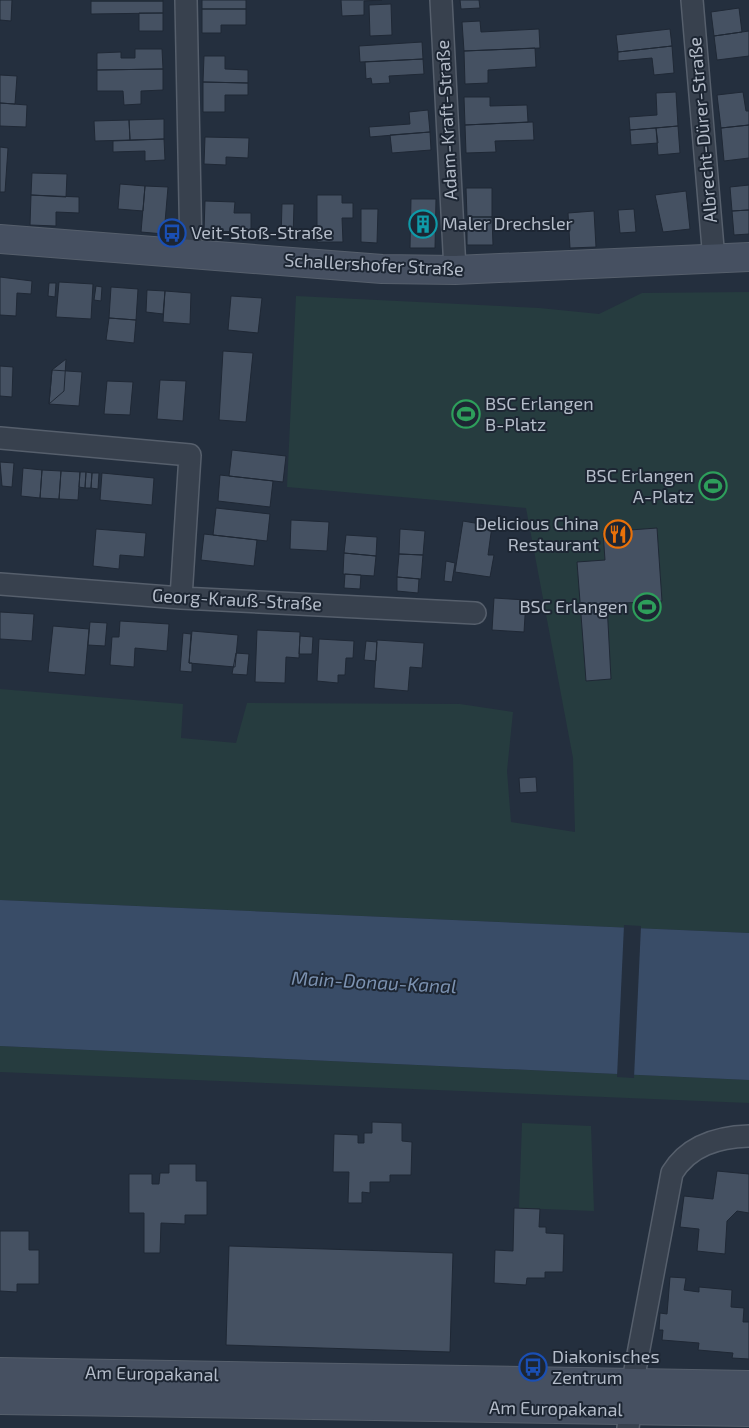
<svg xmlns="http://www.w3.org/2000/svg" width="749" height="1428" viewBox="0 0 749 1428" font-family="'Exo 2',sans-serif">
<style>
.green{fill:#263c3f}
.water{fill:#394c67}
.pier{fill:#242f3e}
.building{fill:#455162;stroke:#1f2835}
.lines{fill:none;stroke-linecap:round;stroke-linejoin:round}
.street-casing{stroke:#565f6c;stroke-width:24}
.secondary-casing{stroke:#565f6c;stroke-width:30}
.street{stroke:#38414e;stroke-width:21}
.secondary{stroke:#465061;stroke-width:28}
.labels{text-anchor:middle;stroke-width:4;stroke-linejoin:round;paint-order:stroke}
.street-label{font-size:18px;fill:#b4bcc9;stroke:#1d2633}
.poi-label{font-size:18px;fill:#b4bcc9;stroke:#1d2633;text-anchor:start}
.water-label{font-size:19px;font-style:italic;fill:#7c92b1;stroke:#1d2633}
</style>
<rect width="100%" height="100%" fill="#242f3e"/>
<path class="green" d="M749 292V933L0 900V689L183 704 181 738 236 743 247 703 460 704 513 712 507 771 511 822 575 832 573 758 526 508 287 487 296 296 539 308 599 314 642 293Z
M0 1046 749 1080V1103L0 1072Z
M522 1123 591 1126 594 1211 519 1208Z"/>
<path class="water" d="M0 900 749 933V1080L0 1046Z"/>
<path class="pier" d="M624 925 641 926 634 1078 617 1077Z"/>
<path class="building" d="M0 0H12L11 21 0 20Z
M91 0H163V1H91Z
M202 0H246V9H202Z
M341 0H382L364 1V15L342 16Z
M460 0H479L480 8 461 9Z
M91 1H163V13L91 14Z
M391 4 392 35 370 36 369 5Z
M739 8 742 32 714 36 711 12Z
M202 9H246V25H221V33H202Z
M139 13H163V31H139Z
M480 21 481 32 539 29 540 48 464 51 462 22Z
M670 29 672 46 618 52 616 35Z
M749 31V56L717 60 714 36Z
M422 42 423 59 360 62 359 46Z
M672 46 674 73 654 75 652 58 618 61V52Z
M535 48 536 67 488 70V83L465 84 464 51Z
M135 49H162L163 69 97 70V53L121 52V58H135Z
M204 56H225V69L248 70V83L203 82Z
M423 59 424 74 389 76 390 83 372 84 371 78 366 79 365 62Z
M163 69V90L141 91V104L124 105 123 91H97V70Z
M0 75 17 76 15 104 0 103Z
M203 82 248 83V95H225V112H203Z
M676 92 678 126 630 130 629 117 657 115 656 93Z
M743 92 746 111H749V125L721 128 717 95Z
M464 97H490V106L527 105 528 122 465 125Z
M0 103 27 105 26 127 0 126Z
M428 110 430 132 370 137 369 127 410 124 409 112Z
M164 119V139L130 140 129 120Z
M129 120 130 140 95 141 94 121Z
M533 122 534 140 495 141 496 152 466 153 465 125Z
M749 125V158L724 161 721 128Z
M678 126 680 153 658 155 656 128Z
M656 128 658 143 631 145 630 130Z
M430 132 431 150 392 153 390 135Z
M205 137 249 138 248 158 226 157V165L204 164Z
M164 139 165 160 145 161V151L113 152V141Z
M0 147 8 148 5 192H0Z
M32 173 67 174 66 197 31 195Z
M120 184 145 186 143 211 118 209Z
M749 185V210L732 211 730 187Z
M145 186 168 187 164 234 141 232Z
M466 188H492V217H467Z
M686 191 690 229 663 232 655 195Z
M31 195 79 197V213L56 212V226L30 225Z
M317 195H342V203H353V218H342L343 242H317Z
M411 199H436L435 248H410Z
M205 201 235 202 234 213H251V232L204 231Z
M282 204H294L293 238H281Z
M361 209H378L377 243 361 242Z
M634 209 636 232 620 233 618 210Z
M749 210V234L734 235 732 211Z
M594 211 596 247 570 248 568 213Z
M467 217H492L493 245H467Z
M0 277 32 281 31 294 17 293 16 316 0 315Z
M59 282 93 284 91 319 56 317Z
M49 283H56L55 297 48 296Z
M96 286 102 287 101 301 94 300Z
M111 287 138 289 136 320 109 318Z
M147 290 165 291 163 314 146 312Z
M165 291 191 293 190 324 163 322Z
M231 296 262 298 258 333 228 330Z
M109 318 136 320 134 343 106 340Z
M223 351 253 353 246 422 219 420Z
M66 359 64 391 49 404 52 370Z
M0 366 13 367 12 397 0 396Z
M52 370 82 372 79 406 49 404Z
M160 380 186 381 183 421 157 419Z
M107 381 133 382 130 415 104 414Z
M232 450 286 456 283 482 229 476Z
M0 462 14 463 12 487 2 486Z
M23 468 42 470 40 498 21 496Z
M42 470 61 471 59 499 40 498Z
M61 471 80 472 78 500 59 499Z
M80 472H86L85 488 79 487Z
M86 472 92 473 91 488H85Z
M92 473H99L98 489 91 488Z
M102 473 154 478 152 505 100 500Z
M220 475 273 481 270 507 218 501Z
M216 508 270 514 267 541 213 535Z
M291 520 329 522 327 551 290 549Z
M463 521 492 526 488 555H494L490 577 455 572Z
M657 528 662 601 607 604 611 679 586 681 577 562 605 560 603 532Z
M96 529 146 533 144 557 120 555 119 569 93 566Z
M400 529 425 531 423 555 399 554Z
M204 534 257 540 254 566 201 560Z
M346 535 377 537 376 556 344 553Z
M344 553 376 556 374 576 343 574Z
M399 554 423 555 421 579 397 577Z
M446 561 455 563 452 582 444 581Z
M345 574 361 575 360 589 344 588Z
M397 577 419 579 418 593 397 591Z
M494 598 526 600 524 632 492 630Z
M0 612 34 614 32 641 0 639Z
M120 621 169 624 167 651 135 648 134 667 110 665 112 637H119Z
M90 622 107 623 105 646 88 645Z
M53 626 89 629 85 675 48 672Z
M257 630 300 632 299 658 286 657 285 683 255 682Z
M192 631 238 635 235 667 189 663Z
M183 633 191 634 189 663H192V672L180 671Z
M300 636 313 637 312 654H299Z
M319 639 354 641 353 658H346L345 675H338V683L317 681Z
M377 640 424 643 422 668 410 667 408 691 374 688Z
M366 641 377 642 376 661 364 660Z
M236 653 249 654 247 675 232 674Z
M536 777 537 792 520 793 519 778Z
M372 1122 402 1123V1141L412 1142 411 1175H390V1182H370V1193L362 1192V1203H348L349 1172H333L334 1134 358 1135V1143H364V1133H372Z
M169 1164H196V1181H207V1215H185V1224L161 1223 160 1253H144V1213H129V1174H152V1184H159L160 1173H169Z
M717 1171 749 1174V1213L737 1211 727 1221 725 1254 697 1251 699 1229 680 1227 684 1196 713 1199Z
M514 1208 540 1209 539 1227H546V1233L564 1234 563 1272H545V1278H527L526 1285 494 1283 495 1250 513 1251Z
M0 1231H29V1250H39V1284H17V1292L0 1291Z
M229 1246 453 1253 450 1352 226 1345Z
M670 1277 686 1278 684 1290 699 1292V1287L732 1290 731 1307 744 1308 743 1322H749V1359L732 1358 733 1353 698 1350 699 1343 662 1340 663 1330H659L660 1313 667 1314Z"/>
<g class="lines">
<g class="street-casing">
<path id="street" d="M186 0 191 254
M441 0 455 270
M692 0 714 260
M0 438 190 455 181 598
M0 584 181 598 475 613
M628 1428 635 1370 672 1173C689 1145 718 1137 749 1136"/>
</g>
<g class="secondary-casing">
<path id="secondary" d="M0 239 382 269 455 270 749 257
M0 1372 749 1385
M0 1400 749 1412"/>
</g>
<use href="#street" class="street"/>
<use href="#secondary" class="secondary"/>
</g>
<defs>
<g id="building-ring" transform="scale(1.4375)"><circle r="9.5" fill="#1d2633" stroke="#0f9aa8" stroke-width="1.5"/><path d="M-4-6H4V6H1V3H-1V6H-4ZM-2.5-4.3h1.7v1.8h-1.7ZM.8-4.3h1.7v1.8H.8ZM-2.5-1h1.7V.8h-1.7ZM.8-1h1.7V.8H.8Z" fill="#0f9aa8"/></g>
<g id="bus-ring" transform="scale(1.4375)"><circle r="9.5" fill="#1d2633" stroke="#1a4fb4" stroke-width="1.5"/><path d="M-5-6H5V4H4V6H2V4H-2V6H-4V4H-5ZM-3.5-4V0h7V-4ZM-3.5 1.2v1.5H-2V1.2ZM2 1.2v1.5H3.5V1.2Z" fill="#1a4fb4"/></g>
<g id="stadium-ring" transform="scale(1.4375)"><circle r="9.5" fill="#1d2633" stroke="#2e9e5b" stroke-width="1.5"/><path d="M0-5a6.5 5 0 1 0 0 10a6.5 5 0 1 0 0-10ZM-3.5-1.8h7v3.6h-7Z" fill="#2e9e5b"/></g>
<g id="restaurant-ring" transform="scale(1.4375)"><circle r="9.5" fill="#1d2633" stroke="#e8710a" stroke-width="1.5"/><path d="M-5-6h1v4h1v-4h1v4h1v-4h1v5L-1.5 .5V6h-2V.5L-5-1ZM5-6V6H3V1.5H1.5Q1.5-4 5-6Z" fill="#e8710a"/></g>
</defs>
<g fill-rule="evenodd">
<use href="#building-ring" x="423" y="224"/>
<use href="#bus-ring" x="172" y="233"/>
<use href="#stadium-ring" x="466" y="414"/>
<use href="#stadium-ring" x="713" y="486"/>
<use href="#restaurant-ring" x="618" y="534"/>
<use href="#stadium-ring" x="647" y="607"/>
<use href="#bus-ring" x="533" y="1367"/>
</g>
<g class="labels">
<g class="street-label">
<text transform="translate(447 120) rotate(-93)" y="6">Adam-Kraft-Straße</text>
<text transform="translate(703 130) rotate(-95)" y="6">Albrecht-Dürer-Straße</text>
<text transform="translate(374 265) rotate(3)" y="6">Schallershofer Straße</text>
<text transform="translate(237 600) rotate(3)" y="6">Georg-Krauß-Straße</text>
<text transform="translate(152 1374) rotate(1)" y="6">Am Europakanal</text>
<text transform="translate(556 1409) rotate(1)" y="6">Am Europakanal</text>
</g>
<g class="poi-label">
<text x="442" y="230">Maler Drechsler</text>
<text x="191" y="239">Veit-Stoß-Straße</text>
<text x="485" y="410">BSC Erlangen<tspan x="485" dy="21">B-Platz</tspan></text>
<text x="694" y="482" text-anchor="end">BSC Erlangen<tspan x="694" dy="21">A-Platz</tspan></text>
<text x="599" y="530" text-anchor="end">Delicious China<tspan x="599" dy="21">Restaurant</tspan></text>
<text x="628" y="613" text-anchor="end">BSC Erlangen</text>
<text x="552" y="1363">Diakonisches<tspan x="552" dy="21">Zentrum</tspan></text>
</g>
<g class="water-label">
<text transform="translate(374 982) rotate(3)" y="7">Main-Donau-Kanal</text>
</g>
</g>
</svg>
